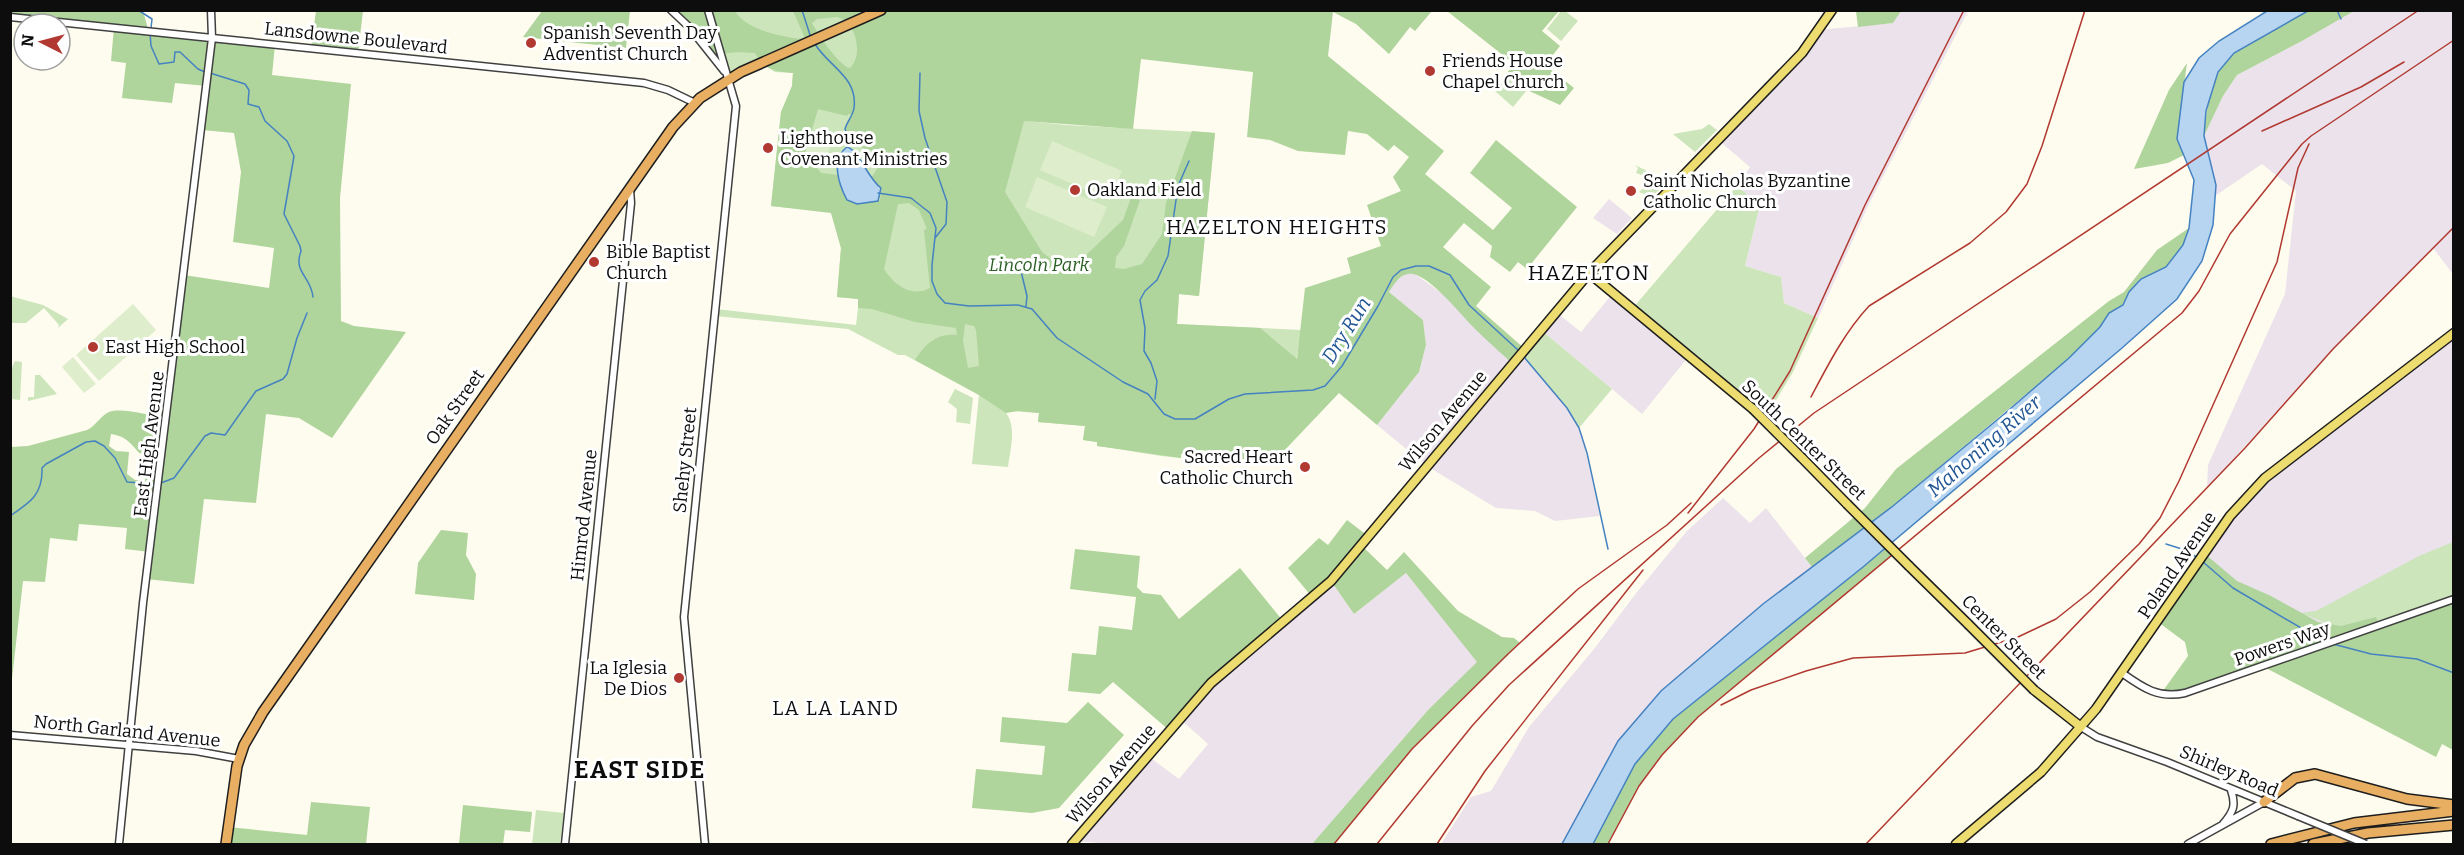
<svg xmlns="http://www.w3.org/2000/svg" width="2464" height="855" viewBox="0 0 2464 855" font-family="Bitter,serif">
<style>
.industrial{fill:#ebe2eb}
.green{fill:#cce5bb}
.forest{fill:#afd49c;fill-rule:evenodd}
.pitch{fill:#deedcc}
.water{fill:#b7d5f1;stroke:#4582c1;stroke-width:1.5}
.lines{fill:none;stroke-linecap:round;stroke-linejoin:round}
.stream{stroke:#4582c1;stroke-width:1.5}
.minor-casing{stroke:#404040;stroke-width:9}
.major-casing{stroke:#1e1e1e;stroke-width:11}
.highway-casing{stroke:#1e1e1e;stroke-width:12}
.minor{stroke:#fff;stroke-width:6}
.major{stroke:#eddc6f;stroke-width:8}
.highway{stroke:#e8ae62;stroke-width:9}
.rail{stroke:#b13931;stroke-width:1.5}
.minor-bridge-casing{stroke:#404040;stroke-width:9;stroke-linecap:butt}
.major-bridge-casing{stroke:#1e1e1e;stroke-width:11;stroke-linecap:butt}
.minor-bridge{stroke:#fff;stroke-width:6}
.major-bridge{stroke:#eddc6f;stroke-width:8}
.poi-dot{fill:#b13931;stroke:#fff;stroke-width:2}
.labels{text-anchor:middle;stroke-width:6;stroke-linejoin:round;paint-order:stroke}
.poi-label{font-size:18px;fill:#0d0d0d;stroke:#fff;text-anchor:start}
.street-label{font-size:18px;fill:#0d0d0d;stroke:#fff}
.park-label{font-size:18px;font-style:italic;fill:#295f23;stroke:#fff}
.neighbourhood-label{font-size:20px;letter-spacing:1.5px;fill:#0d0d0d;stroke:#fff}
.water-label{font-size:20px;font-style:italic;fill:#215594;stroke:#fff}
.quarter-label{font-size:21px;letter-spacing:1.5px;fill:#0d0d0d;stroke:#fff}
.district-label{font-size:24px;font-weight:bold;letter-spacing:1.5px;fill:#0d0d0d;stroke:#fff}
</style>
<rect width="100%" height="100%" fill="#fefcee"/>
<path class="industrial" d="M1900 11H1968L1868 206 1818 318 1784 303 1781 277 1745 266 1760 205 1737 186 1750 167 1717 139 1817 30 1893 23Z
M2354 11H2453V274L2433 248 2333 349 2207 488 2208 465 2285 294 2296 191 2262 164 2215 196 2216 185 2204 136 2223 96 2237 75 2302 41Z
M1609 199 1632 218 1617 234 1593 218Z
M1406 274H1415L1448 298 1474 328 1521 354 1567 408 1582 435 1600 516 1555 521 1535 511 1496 508 1427 466 1377 425 1419 372 1426 345 1423 320 1389 292 1397 279Z
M1613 293 1689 356 1642 414 1541 330 1556 312 1581 332Z
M2453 333V599L2328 643 2201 560 2249 493Z
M1723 498 1750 523 1766 508 1812 567 1763 604 1661 691 1562 844H1441L1471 797 1491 791 1529 727 1594 649 1637 592 1687 531Z
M1406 573 1478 662 1428 710 1312 844H1114L1075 841 1148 756 1179 779 1208 744 1180 719 1211 683 1331 581 1354 614Z"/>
<path class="green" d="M708 11H889L947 113 1067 125 1215 133 1199 296 1179 294 1177 324 1301 330 1282 453 1254 450 1252 460 1212 456 1213 451 1199 450 1181 454V458C1152 456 1125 449 1097 446V442L1083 440 1085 426 1038 422 1039 413 1012 411 1006 413C1017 427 1010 451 1008 467L972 464 979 395 905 355H898L848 329 715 316 716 309 856 325 859 299 837 297 841 248 831 212 771 206 781 112 792 86 793 73 775 72 760 63 728 79Z
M1561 11H1565L1578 21 1561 41 1547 29Z
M1509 75 1527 90 1513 107 1495 91Z
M1709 124 1717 130 1695 152 1673 134 1702 129Z
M1635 165 1667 181 1647 202 1642 197 1644 194 1639 192 1646 186 1650 178 1636 173 1638 168Z
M1737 186 1760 205 1745 266 1781 277 1784 303 1818 318 1793 372 1764 420 1632 309Z
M10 296 43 305 68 319 58 328 59 325 44 308 26 323H11Z
M1541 330 1612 389 1579 428 1567 408 1521 354Z
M15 361 22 362 20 400 11 399V370Z
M35 375H40L57 394 28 401V397H34Z
M955 389 973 398 970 424 956 422 957 409 948 402Z
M2453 542V599L2379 625 2355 623 2341 626 2331 625 2301 613 2316 611 2419 556Z
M536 810 564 813 560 844H532Z"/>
<path class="forest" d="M10 11H143L149 32 275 45 272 75 351 84 340 198 341 321 354 326 406 332 332 438 299 418 266 414 256 503 204 499 194 584 146 579 150 552 125 549 127 528 79 524 77 541 50 538 45 582 23 581 12 679H10L11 447 28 446 87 430C96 426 100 416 109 412 122 407 152 416 167 419L184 275 269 288 274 248 233 242 241 172 234 133 202 130 207 86 175 83 172 103 122 98 126 63 111 61 114 28 11 17ZM111 434C125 436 130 442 139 453L148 455 145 481 135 480 127 474 129 452 116 451 109 446Z
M316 11H363L358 53 311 48Z
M542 11H630L626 48 523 37Z
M671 11H735C746 30 780 36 800 39L805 38 793 11H1432L1415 31 1410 27 1389 54 1356 24 1333 12 1328 56 1444 151 1425 174 1493 230 1512 208 1470 173 1496 140 1577 207 1527 269 1518 262 1510 272 1490 257 1492 246 1464 223 1443 247 1491 287 1476 306 1525 349 1513 364C1500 352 1487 341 1475 329 1461 315 1432 278 1413 274 1401 272 1395 283 1389 292L1423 320 1426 345 1419 372 1377 425 1339 393 1282 453 1254 450 1252 460 1212 456 1213 451 1199 450 1181 454V458L1097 446V442L1083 440 1085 426 1038 422 1039 413 1018 411 1006 413 979 395 915 360C925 344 937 333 957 335L956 328 915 322 872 309 858 308V299L837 297 841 248 831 213 771 206 781 112 792 86 793 73C776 72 763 69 755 53L738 52 720 54 726 74ZM836 17C856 19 864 55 850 68 840 67 817 33 812 23L817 19ZM1141 59 1253 72 1247 137 1270 140 1298 151 1345 155 1348 131 1367 134 1388 151 1394 145 1409 157 1393 177 1401 191 1367 205 1381 246 1347 258 1351 273 1305 288 1297 359 1260 328 1177 324 1179 294 1199 296 1215 133 1192 131 1166 203 1162 234 1142 264 1124 269 1115 268 1116 257 1124 246 1140 200 1131 198 1123 220 1083 258 1064 269 1042 252 1005 192 1024 121 1133 129ZM818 109 847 116 848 114 853 115 847 122 846 131 852 138 848 143 876 152 886 162 879 166 871 178 882 188 880 200 852 203 843 193 838 175 821 173 817 168V157L805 154ZM909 203 919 210 927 229 924 230 930 288C911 298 894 285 884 269L898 204ZM965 324 974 326 976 330 979 366 968 368 963 341Z
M1447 11H1559L1542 31 1560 46 1545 65 1574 88 1560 105 1527 90 1507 73 1514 64Z
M1856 11V10L1901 11 1893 23 1858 27Z
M2308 11H2354L2302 41 2237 75 2223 96 2204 136C2206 115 2209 92 2218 73 2230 47 2283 24 2308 11Z
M2187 63 2177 139 2184 155 2168 163 2134 169 2169 90Z
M2189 228 2183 245 2166 267 2141 279 2129 292 2123 305 2109 313 2100 327 2069 358 1893 506 1812 567 1805 558 1865 508 1896 469 2109 301 2124 292 2157 250Z
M1347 520 1368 536 1361 545 1387 570 1404 552 1458 611 1502 637 1514 638 1520 643 1412 749 1334 844H1312L1428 710 1477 662 1406 573 1354 614 1331 581 1312 597 1288 568 1319 538 1328 545Z
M441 530 468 533 466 555 476 574 474 600 415 594 418 563Z
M1889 546 1895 553 1698 717 1662 755 1639 786 1608 844H1593L1635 764 1673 719Z
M1075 549 1140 556 1137 587 1143 593 1161 595 1179 619 1240 568 1283 621 1228 667 1170 731 1113 682 1100 694 1068 691 1072 653 1096 655 1099 626 1132 630 1136 597 1070 589Z
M2205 554 2237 581 2271 596 2318 622 2341 626 2376 617 2379 625 2453 599V750L2442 744 2436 757 2262 666 2185 693 2160 695 2188 656 2185 642 2158 622Z
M1088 702 1124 735 1059 808 1032 813 972 808 976 769 1042 775 1045 746 1000 742 1002 717 1067 723Z
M311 802 370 807 366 844H226L228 827 307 835Z
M463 805 532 812 530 832 505 830 503 844H459Z"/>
<path class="pitch" d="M811 134 832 140 826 160 805 154Z
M1052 141 1122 171 1110 200 1040 170Z
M1037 177 1107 207 1094 237 1025 207Z
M133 304 156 330 99 381 76 355Z
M73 357 96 384 84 393 62 367Z"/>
<path class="water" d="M2267 11H2308L2234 53 2218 72 2206 111 2204 136 2216 185 2213 225 2202 261 2177 299 2122 348 1863 567 1673 719 1635 764 1593 844H1562L1618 741 1661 691 1763 604 1893 506 2003 415 2069 358 2100 327 2109 313 2123 305 2129 292 2141 279 2166 267 2183 245 2189 228 2194 180 2177 139 2184 82 2199 58 2219 41Z
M847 147C859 150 868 179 881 188L878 201 857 204 847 200C839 185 830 159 847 147Z"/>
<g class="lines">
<path class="stream" d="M138 10 152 19 151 28
M802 10 811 38
M2337 10 2341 19
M150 33 151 46 159 64 174 62 175 52H180L198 69 205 72
M815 44C829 67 858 77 854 108 853 116 847 121 845 129L849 138 847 147
M210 73 245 84 249 90 248 104 259 107 265 121 287 141 294 156 284 214 300 246 301 251C293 273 311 276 313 297
M920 73 919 111 925 138 947 202 946 224 935 238
M878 193 911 198 930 213 936 228 932 265V281L937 294 945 303 969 306 1018 305 1032 309 1057 338 1123 382 1148 394 1164 414 1175 419H1195L1229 399 1245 394 1313 390 1325 386 1342 366 1378 306 1393 277 1401 270 1416 266H1429L1450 275 1469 305 1519 351
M1020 267 1027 296 1026 306
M1524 357 1567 408 1579 428 1587 453 1608 549
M1155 399 1157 381 1151 363 1144 351 1145 328 1140 300 1145 291 1157 280 1168 256 1178 186 1189 161
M161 483 174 478 205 436 211 433 225 435 256 391 283 379 287 374 297 338 307 313
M10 516C31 502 43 494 42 468L46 464 86 442 95 441 104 446 115 458 127 482 156 484
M2166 544 2185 550 2198 558
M2202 561 2233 588 2325 642
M2333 644 2371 654 2417 659 2454 673"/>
<g class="minor-casing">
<path id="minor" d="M671 10 689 27 724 71
M10 17 644 83 668 90 695 103
M2122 673C2143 688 2159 699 2185 693L2454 599
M2081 727 2097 737 2167 762 2298 816
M10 735 196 751 239 759
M2223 824C2234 811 2236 805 2231 790
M119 844 143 603 212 38 211 10
M565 844 631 203 630 189
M705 844 684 617 736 106 708 10
M2188 844 2264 802"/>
</g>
<g class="major-casing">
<path id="major" d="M1589 273 1753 409
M1802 458 1847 504
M1909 566 1968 624
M2034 690 2081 727
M1072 844 1211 683 1331 581 1589 273 1802 53 1832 10
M1956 844 2041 772 2096 709 2230 516 2265 478 2454 333"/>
</g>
<g class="highway-casing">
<path id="highway" d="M2264 802 2295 778 2315 774 2407 799 2454 805
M226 844 237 766 244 745 263 712 673 127 700 98 741 72 881 10
M2271 844 2354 823 2454 811
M2313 844 2368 833 2454 825"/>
</g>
<use href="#minor" class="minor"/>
<use href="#major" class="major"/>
<use href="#highway" class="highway"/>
<path class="rail" d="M2262 131 2361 87 2404 62
M1811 397C1828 365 1844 333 1869 306L1970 243 2006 212 2027 184 2042 146 2085 10
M1688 513 1754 429 1790 371 1865 205 1964 10
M1721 705 1751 690 1806 671 1853 658 1965 653 2018 637 2056 619 2090 592 2139 544 2160 518 2179 481 2277 262 2298 168 2309 144
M1334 844 1412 749 1508 654 1578 589 1667 525 1691 503
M1377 844 1472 726 1509 685 1759 458 1814 413 2419 10
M1437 844 1485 771 1643 570
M1608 844 1639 786 1662 755 1698 717 2182 313 2199 291 2230 234 2302 144 2311 136 2454 40
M1866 844 2245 448 2333 349 2454 227"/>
<g class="minor-bridge-casing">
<path id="minor-bridge" d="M2298 816 2366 844"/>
</g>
<g class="major-bridge-casing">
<path id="major-bridge" d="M1753 409 1802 458
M1847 504 1909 566
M1968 624 2034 690"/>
</g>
<use href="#minor-bridge" class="minor-bridge"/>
<use href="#major-bridge" class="major-bridge"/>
</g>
<g class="poi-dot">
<circle cx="531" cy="43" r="6"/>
<circle cx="1430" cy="71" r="6"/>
<circle cx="768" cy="148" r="6"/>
<circle cx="1075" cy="190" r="6"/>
<circle cx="1631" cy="191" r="6"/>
<circle cx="594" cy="262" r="6"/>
<circle cx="93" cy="347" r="6"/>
<circle cx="1305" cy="467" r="6"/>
<circle cx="679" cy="678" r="6"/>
</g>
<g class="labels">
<g class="poi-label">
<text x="543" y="39">Spanish Seventh Day<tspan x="543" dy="21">Adventist Church</tspan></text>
<text x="1442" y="67">Friends House<tspan x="1442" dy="21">Chapel Church</tspan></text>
<text x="780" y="144">Lighthouse<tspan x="780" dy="21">Covenant Ministries</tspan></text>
<text x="1643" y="187">Saint Nicholas Byzantine<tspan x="1643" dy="21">Catholic Church</tspan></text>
<text x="1087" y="196">Oakland Field</text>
<text x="606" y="258">Bible Baptist<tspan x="606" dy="21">Church</tspan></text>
<text x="105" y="353">East High School</text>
<text x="1293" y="463" text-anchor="end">Sacred Heart<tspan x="1293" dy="21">Catholic Church</tspan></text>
<text x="667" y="674" text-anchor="end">La Iglesia<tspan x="667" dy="21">De Dios</tspan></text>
</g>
<g class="street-label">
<text transform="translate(356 38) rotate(6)" y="6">Lansdowne Boulevard</text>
<text transform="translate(455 407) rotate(-55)" y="6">Oak Street</text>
<text transform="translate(1443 421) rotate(-50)" y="6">Wilson Avenue</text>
<text transform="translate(1804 440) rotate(44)" y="6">South Center Street</text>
<text transform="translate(149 444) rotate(-83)" y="6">East High Avenue</text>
<text transform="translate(685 460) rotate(-84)" y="6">Shehy Street</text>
<text transform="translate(584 515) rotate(-84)" y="6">Himrod Avenue</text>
<text transform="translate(2177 565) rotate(-56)" y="6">Poland Avenue</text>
<text transform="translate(2004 637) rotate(45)" y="6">Center Street</text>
<text transform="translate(2282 644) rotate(-19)" y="6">Powers Way</text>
<text transform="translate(127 731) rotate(6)" y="6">North Garland Avenue</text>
<text transform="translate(2229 771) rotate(23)" y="6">Shirley Road</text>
<text transform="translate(1111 774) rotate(-49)" y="6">Wilson Avenue</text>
</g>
<g class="park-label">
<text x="1039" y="271">Lincoln Park</text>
</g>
<g class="neighbourhood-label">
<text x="1277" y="234">HAZELTON HEIGHTS</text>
<text x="836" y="715">LA LA LAND</text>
</g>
<g class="water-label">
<text transform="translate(1346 330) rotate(-58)" y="7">Dry Run</text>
<text transform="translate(1984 446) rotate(-41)" y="7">Mahoning River</text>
</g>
<g class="quarter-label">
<text x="1589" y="280">HAZELTON</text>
</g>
<g class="district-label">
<text x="640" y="778">EAST SIDE</text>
</g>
</g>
<rect width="2464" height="855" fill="none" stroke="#0d0d0d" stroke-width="24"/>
<g transform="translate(42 42) rotate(276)"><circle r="28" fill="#ffffff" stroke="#9e9e9e" stroke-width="1.5"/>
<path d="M0-4.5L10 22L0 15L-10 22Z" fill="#b13931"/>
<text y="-9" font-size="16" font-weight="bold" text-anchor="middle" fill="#0d0d0d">N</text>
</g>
</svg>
